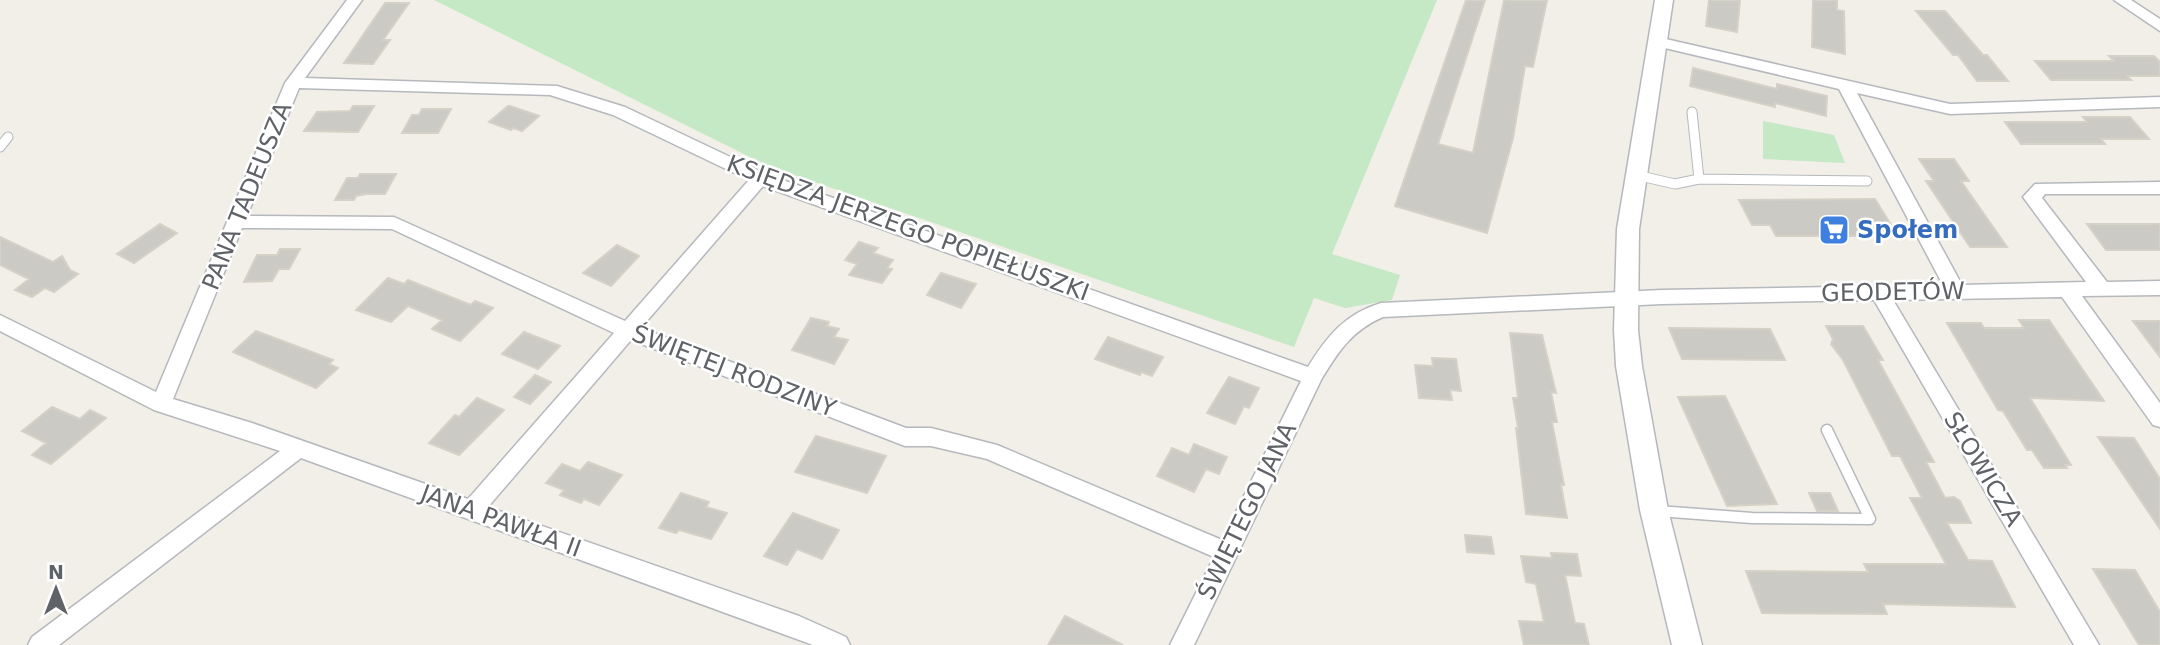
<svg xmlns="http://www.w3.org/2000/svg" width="2160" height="645" viewBox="0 0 2160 645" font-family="'DejaVu Sans',sans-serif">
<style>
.green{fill:#c5e8c5}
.building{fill:#cccac5;stroke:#d6d1c6;stroke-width:2}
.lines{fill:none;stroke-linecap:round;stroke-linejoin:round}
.service-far1-casing{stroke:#b5b8bc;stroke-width:11}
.service-casing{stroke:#b5b8bc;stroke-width:13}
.minor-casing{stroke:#b5b8bc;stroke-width:3}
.tertiary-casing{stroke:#b5b8bc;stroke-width:3}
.service-far1{stroke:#fff;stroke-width:9}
.service{stroke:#fff;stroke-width:10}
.minor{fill:#fff;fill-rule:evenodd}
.tertiary{fill:#fff;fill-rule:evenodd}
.labels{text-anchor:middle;stroke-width:5;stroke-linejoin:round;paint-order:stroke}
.street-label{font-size:24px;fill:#5f6368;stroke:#fff}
.shop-label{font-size:24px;font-weight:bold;fill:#366cbe;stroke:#fff;text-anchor:start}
</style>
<rect width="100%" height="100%" fill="#f1efe8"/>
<path class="green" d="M434 0H1437L1332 254 1400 275 1392 300 1345 308 1314 298 1294 347 768 166Z
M1763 121 1834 135 1845 163 1763 159Z"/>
<path class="building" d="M1466 0H1485L1438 144 1473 153 1504 0H1547L1533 67 1525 66 1513 138 1487 233 1395 206Z
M1709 0H1740L1737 32 1706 26Z
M1813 0H1837V10L1844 11 1845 54 1812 47Z
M385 3H409L383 40H390L373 64 344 63Z
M1916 11H1945L1983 55H1987L2008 81H1977L1958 55H1953Z
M2109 56H2154L2160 62V76H2127L2131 80H2051L2035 61H2114Z
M1693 68 1777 89V84L1827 96 1826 116 1775 103V107L1690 86Z
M353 106H374L358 132 304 131 317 112 350 111Z
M508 106H510L539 116 522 131 513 128 511 130 489 122Z
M422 109H451L438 133H402L412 115H419Z
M2083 117H2130L2149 139H2101L2105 144H2021L2005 122H2087Z
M1919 159H1954L1969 181H1961L2007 247H1970L1926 181H1934Z
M360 174H396L385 194H366L356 196 354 200H335L347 178H358Z
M1875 199 1898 236H1776L1770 225H1752L1739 200Z
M160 224 177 233 134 263 117 254Z
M2087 224H2160V250H2106Z
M0 237 53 262 62 256 70 270 78 274 54 292 45 288 32 297 15 290 29 279 0 265Z
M859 242 878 248 873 253 893 260 887 268 892 269 882 283 849 275 857 264 845 260Z
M617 245 639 256 611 286 583 273Z
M280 249H300L289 269H279L272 281 244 282 257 255H277Z
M941 273 976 284 961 308 927 295Z
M388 278 404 284 408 280 471 305 475 301 493 308 460 341 432 329 442 320 408 306 391 322 356 310Z
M811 318 829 322 827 326 839 329 834 337 848 340 834 364 792 350Z
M2019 320H2049L2104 401 2030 398 2071 465H2065L2067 468H2044L2032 450H2027L2003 411 1998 410 1947 323H1981L1984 328H2024Z
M2133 321H2160V357Z
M1826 326H1863L1883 360H1878L1934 462H1926L1945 498 1954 497 1960 501 1971 523H1947L1968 560 1992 561 2015 607 1883 604 1887 614 1762 613 1746 571 1868 572 1864 564H1946L1910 498H1922L1900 456H1892L1843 360 1831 344 1833 339Z
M1669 328 1770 329 1785 360 1682 359Z
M256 331 333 360 329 364 338 368 316 388 233 352Z
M524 332 560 346 538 369 502 354Z
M1510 333 1542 335 1556 393 1551 392 1557 422H1552L1564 485H1561L1567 518 1526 514 1516 428H1518L1513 398H1518Z
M1108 337 1163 357 1152 376 1141 372 1140 375 1095 359Z
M1432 358 1456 359 1461 391 1450 390 1452 400 1419 398 1415 365 1433 366Z
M535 375 551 382 530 404 514 397Z
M1229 377 1259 388 1249 408 1244 406 1235 424 1207 413Z
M1725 396 1777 504 1727 506 1678 397Z
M477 398 504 410 459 455 429 443 455 415 459 417Z
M52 407 80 419 90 410 106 418 51 464 32 455 46 443 22 431Z
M816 436 886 456 867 493 795 472Z
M2098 437 2134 438 2160 479V529Z
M1194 444 1227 457 1219 474 1206 469 1194 492 1157 476 1172 448 1189 455Z
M588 462 622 475 599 505 584 499 581 503 560 495 564 490 546 483 562 464 580 471Z
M681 493 709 502 706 507 727 513 711 539 679 530 676 533 659 528Z
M1809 493H1830L1838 511H1817Z
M793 513 839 530 822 559 797 549 787 565 764 556Z
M1465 535 1491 537 1494 554 1467 552Z
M1551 553 1577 554 1581 576 1565 575 1575 623 1584 624 1589 645H1524L1519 621 1544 622 1536 584 1526 582 1521 556 1552 558Z
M2093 569 2135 570 2160 612V645H2139Z
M1065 616 1123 645H1048Z"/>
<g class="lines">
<g class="service-far1-casing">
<path id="service-far1" d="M0 147 8 137
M1636 175 1675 184 1699 179 1692 112
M1699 179 1867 181"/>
</g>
<g class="service-casing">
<path id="service" d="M1658 511 1752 518 1870 519 1827 430"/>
</g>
<g class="minor-casing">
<path id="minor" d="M347 0H362L305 78 557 86 625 107 766 174 1308 367C1327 336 1345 314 1381 303L1662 290 1943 285 1839 89 1652 45 1649 42 1652 39 1657 37 1950 104 2160 97V107L1950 114 1857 93 1962 285 2086 282 2023 197 2035 184 2160 182V194H2045L2042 198 2107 282 2160 281V295L2082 296 2160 403V427L2153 425 2062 297 1893 300 2099 645H2074L1874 300 1662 304 1383 317C1352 330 1338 352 1321 380L1194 645H1170L1214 557 987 459 931 446H905L631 340 488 507 799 616 846 637 850 645H813L301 458 59 645H28L32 637 280 451 154 410 0 331V315L156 392 285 83ZM299 88 550 95 613 115 749 180 625 321 394 217 247 216ZM763 186 1301 381 1222 540 997 445 931 428H906L641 328ZM242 228 392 229 614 333 468 499 252 423 173 399Z
M2114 0H2131L2160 19V31Z"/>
</g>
<g class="tertiary-casing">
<path id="tertiary" d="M1655 0H1673L1639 229 1638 330 1642 366 1668 510 1702 645H1672L1640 510 1616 366 1614 330 1617 229Z"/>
</g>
<use href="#service-far1" class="service-far1"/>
<use href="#service" class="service"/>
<use href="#minor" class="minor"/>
<use href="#tertiary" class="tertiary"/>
</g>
<defs>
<g id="supermarket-square" transform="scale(1.575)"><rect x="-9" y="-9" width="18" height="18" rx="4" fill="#3f7fe0" stroke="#fff"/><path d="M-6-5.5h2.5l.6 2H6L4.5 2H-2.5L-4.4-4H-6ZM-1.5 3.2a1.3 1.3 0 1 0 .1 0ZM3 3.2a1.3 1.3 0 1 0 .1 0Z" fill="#fff"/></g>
</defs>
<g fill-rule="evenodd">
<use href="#supermarket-square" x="1834" y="230"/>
</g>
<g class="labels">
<g class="street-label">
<text transform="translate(247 196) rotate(-68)" y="8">PANA TADEUSZA</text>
<text transform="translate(908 228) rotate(20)" y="8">KSIĘDZA JERZEGO POPIEŁUSZKI</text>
<text transform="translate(1893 292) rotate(-1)" y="8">GEODETÓW</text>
<text transform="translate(734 371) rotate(21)" y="8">ŚWIĘTEJ RODZINY</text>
<text transform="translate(1983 469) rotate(59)" y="8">SŁOWICZA</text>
<text transform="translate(1247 511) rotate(-64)" y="8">ŚWIĘTEGO JANA</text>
<text transform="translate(501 521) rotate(20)" y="8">JANA PAWŁA II</text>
</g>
<g class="shop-label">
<text x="1857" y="238">Społem</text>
</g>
</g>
<g transform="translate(56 589)" stroke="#ffffff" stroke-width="5" paint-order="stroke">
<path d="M0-5L12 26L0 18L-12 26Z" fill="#5f6368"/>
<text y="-10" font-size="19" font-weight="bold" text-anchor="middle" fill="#5f6368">N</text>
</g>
</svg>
